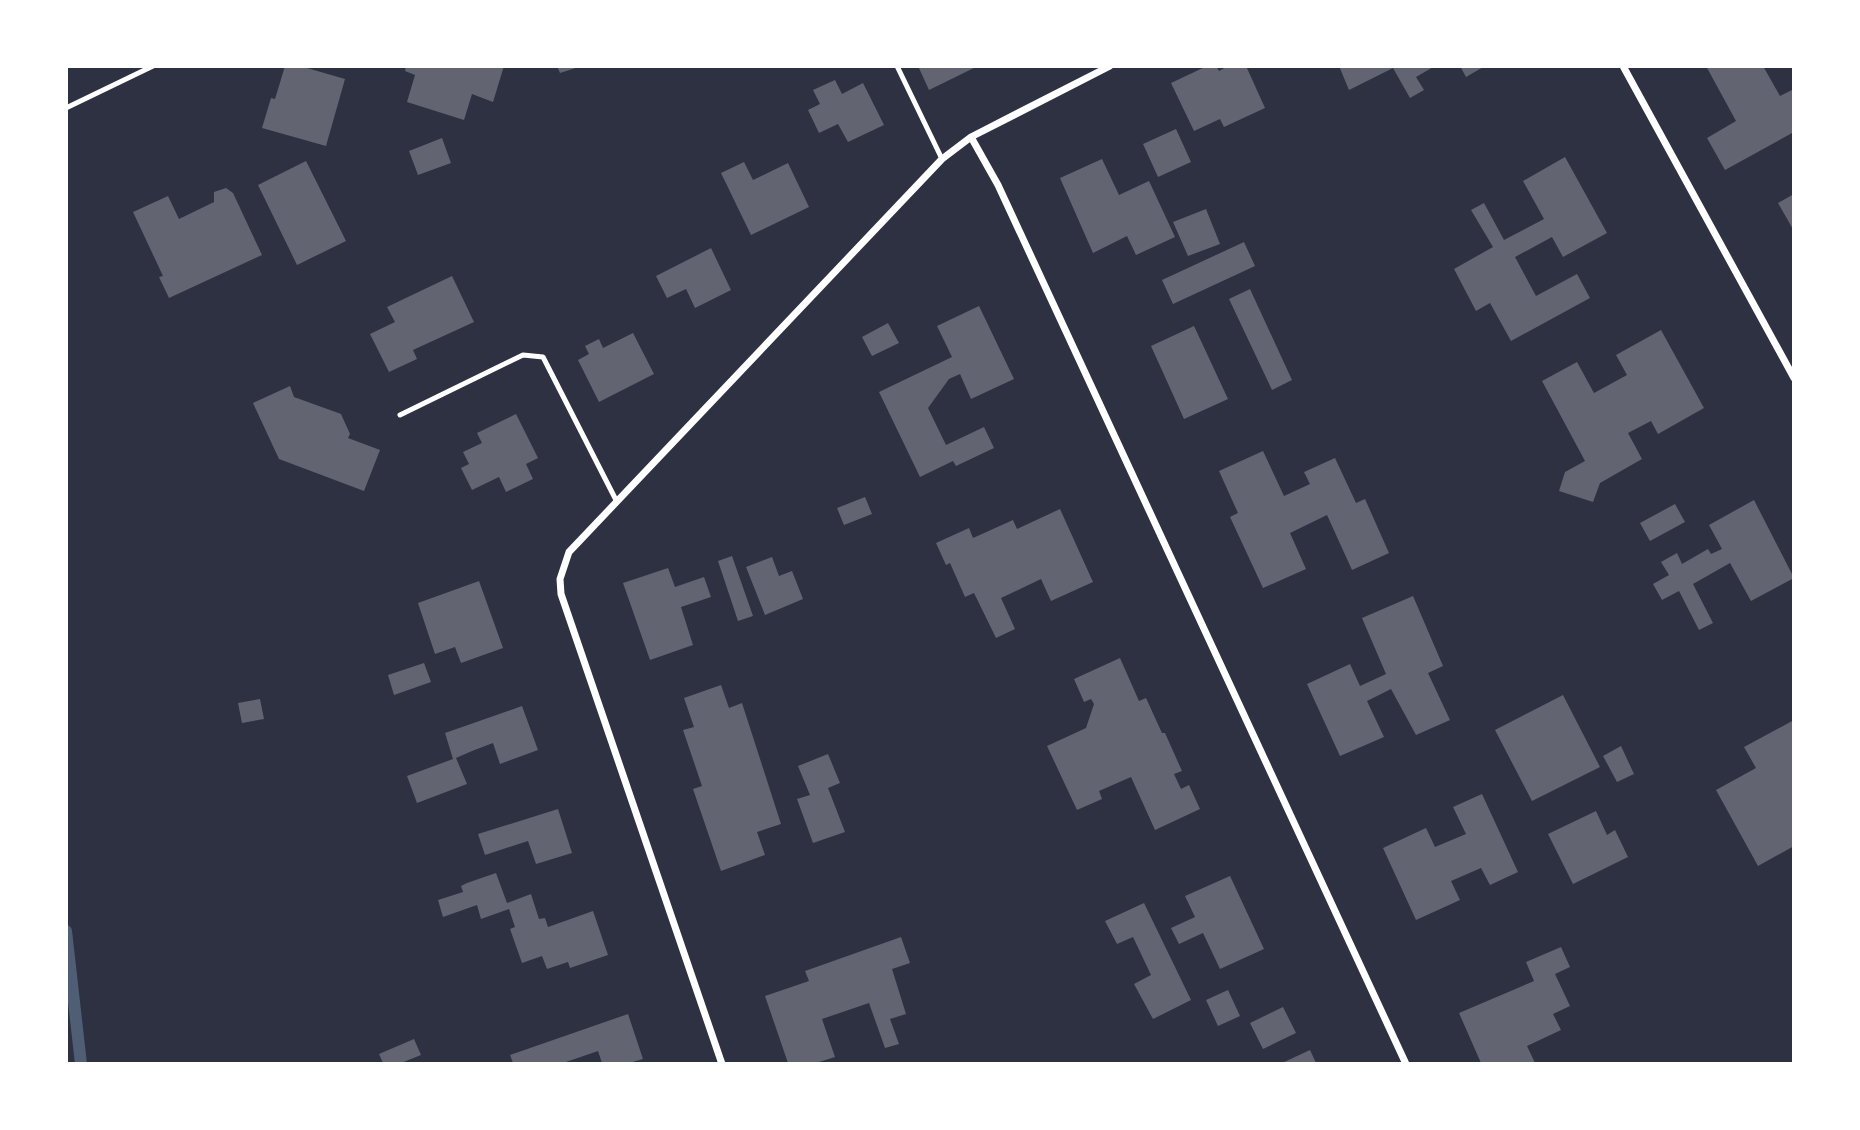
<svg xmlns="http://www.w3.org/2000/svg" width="1860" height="1130" viewBox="0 0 1860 1130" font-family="Poppins,sans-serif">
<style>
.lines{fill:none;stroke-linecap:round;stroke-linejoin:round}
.stream{stroke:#4f5d75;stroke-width:12}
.building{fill:#626471}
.service{stroke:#fff;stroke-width:5}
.minor{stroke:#fff;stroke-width:7}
</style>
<rect width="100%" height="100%" fill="#2d3142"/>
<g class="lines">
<path class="stream" d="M66 931 81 1064"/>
</g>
<path class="building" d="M285 66H300L345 79 326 146 262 128 271 98 275 99Z
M406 66H504L493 102 472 94 464 120 407 102 415 75 405 71Z
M557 66H582L560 73Z
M918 66H978L929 90Z
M1207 66H1216L1219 71 1228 66H1246L1265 108 1224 127 1220 119 1194 131 1171 83Z
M1339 66H1435L1416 77 1424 90 1410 98 1393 68 1349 90Z
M1460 66H1485L1466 77Z
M1706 66H1763L1780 96 1794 89V132L1725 170 1707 138 1736 121Z
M835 80 842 94 863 83 884 125 848 142 838 124 819 133 808 110 820 104 813 90Z
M1176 129 1191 162 1158 177 1143 144Z
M442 138 451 163 418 175 409 151Z
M1565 157 1607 233 1563 257 1552 237 1515 257 1536 296 1577 274 1590 298 1511 341 1490 303 1476 311 1454 269 1493 247 1471 210 1484 203 1504 240 1544 219 1523 181Z
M1102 159 1119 195 1149 181 1175 237 1136 255 1127 236 1093 253 1060 178Z
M306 161 346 241 297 265 258 185Z
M744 162 753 180 788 163 809 207 751 235 721 173Z
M226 188 233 193 262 255 169 298 159 277 163 276 133 212 168 196 179 219 214 202V192Z
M1794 194V231L1778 203Z
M1206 209 1220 244 1188 256 1173 222Z
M1244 242 1255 266 1173 304 1162 280Z
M711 248 731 290 695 308 686 289 667 298 656 276Z
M452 276 474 322 413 350 417 359 389 372 370 334 395 322 387 307Z
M1250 289 1292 380 1272 390 1229 299Z
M979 306 1014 379 971 399 960 374 949 379 928 408 946 445 984 427 994 448 956 466 953 461 920 477 879 392 952 357 937 326Z
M888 323 899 343 872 356 862 337Z
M1194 326 1228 399 1184 419 1151 346Z
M1661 330 1704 408 1658 434 1651 421 1628 433 1642 459 1600 483 1593 502 1559 491 1565 472 1585 461 1542 381 1577 362 1594 393 1627 375 1616 355Z
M633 333 654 374 599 402 578 360 589 354 585 346 599 339 603 348Z
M290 386 294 397 341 414 350 434 348 438 380 450 364 491 279 459 253 403Z
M516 414 538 458 526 464 533 479 506 492 499 477 472 490 461 468 469 464 463 452 482 443 477 433Z
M1263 451 1284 496 1310 484 1304 472 1335 458 1356 503 1365 499 1389 553 1352 570 1327 515 1290 533 1306 569 1263 588 1230 517 1238 513 1219 471Z
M865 497 872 514 844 525 837 508Z
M1754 500 1794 578 1751 601 1730 563 1693 584 1713 623 1699 630 1679 591 1662 600 1653 584 1669 575 1661 562 1677 553 1682 564 1708 549 1711 554 1722 549 1709 525Z
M1675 504 1685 522 1650 541 1640 523Z
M1060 509 1093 582 1051 601 1041 579 1001 598 1015 629 996 638 974 593 965 597 950 563 946 565 936 543 969 528 973 538 1013 520 1017 529Z
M732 556 753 616 738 621 718 561Z
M772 557 779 576 792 571 803 599 765 615 746 567Z
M668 568 675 587 704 577 711 597 681 607 693 645 650 660 623 583Z
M479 581 503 648 461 663 455 647 435 654 418 603Z
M1413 596 1443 666 1428 673 1450 720 1416 735 1391 689 1367 701 1384 737 1340 756 1307 684 1350 664 1360 686 1386 674 1362 618Z
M1120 658 1139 701 1146 698 1162 733H1165L1182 771 1174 774 1181 789 1189 785 1200 809 1155 830 1131 777 1099 791 1102 799 1077 810 1047 746 1086 728 1094 704 1091 699 1084 702 1074 679Z
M424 663 431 682 394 695 388 675Z
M721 685 729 708 742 703 781 824 757 832 765 855 721 871 693 789 702 786 683 730 694 727 684 698Z
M1563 695 1600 767 1532 801 1495 730Z
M260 699 264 719 242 723 238 703Z
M522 706 538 750 500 764 493 743 472 751 456 758 467 784 417 803 407 776 453 759 445 733Z
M1794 720V846L1758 866 1716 790 1756 768 1744 747Z
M1621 746 1634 774 1617 782 1603 756Z
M828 754 840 783 828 788 845 832 813 843 797 799 810 795 798 766Z
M1482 794 1518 872 1490 885 1481 868 1451 881 1460 900 1416 920 1383 848 1426 828 1435 847 1466 834 1453 807Z
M558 809 572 853 536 864 528 841 485 855 478 834Z
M1596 811 1607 835 1615 830 1628 857 1573 884 1548 834Z
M496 873 507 903 531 894 539 919 545 918 548 927 593 911 608 955 570 968 568 962 547 969 542 956 522 963 510 929 515 927 509 909 481 919 477 905 443 917 438 900 463 892 461 886 467 883Z
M1230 876 1264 949 1220 969 1203 933 1179 944 1171 928 1195 917 1185 896Z
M1144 903 1191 1000 1153 1019 1134 984 1151 975 1133 937 1117 944 1105 921Z
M901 937 910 963 892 969 906 1014 890 1019 899 1044 885 1048 869 1003 822 1019 835 1057 816 1063H788L765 996 809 981 805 971Z
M1561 947 1570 967 1555 974 1570 1006 1553 1014 1561 1030 1527 1046 1535 1063H1481L1459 1013 1534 981 1526 962Z
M1228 990 1240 1016 1218 1026 1206 1000Z
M1283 1007 1296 1033 1263 1049 1250 1023Z
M628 1014 643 1059 629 1063H602L598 1051 563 1063H513L510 1055Z
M414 1039 421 1055 401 1063H383L379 1054Z
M1310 1050 1316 1063H1282Z"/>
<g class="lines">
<path class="service" d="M897 66 942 159
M66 108 153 66
M400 415 523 355 543 357 617 502"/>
<path class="minor" d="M1623 66 1794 378
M971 137 998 185 1406 1064
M722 1064 561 594 560 579 569 552 942 159 971 137 1110 66"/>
</g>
<rect width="1860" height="1130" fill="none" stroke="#ffffff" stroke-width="136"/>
</svg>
